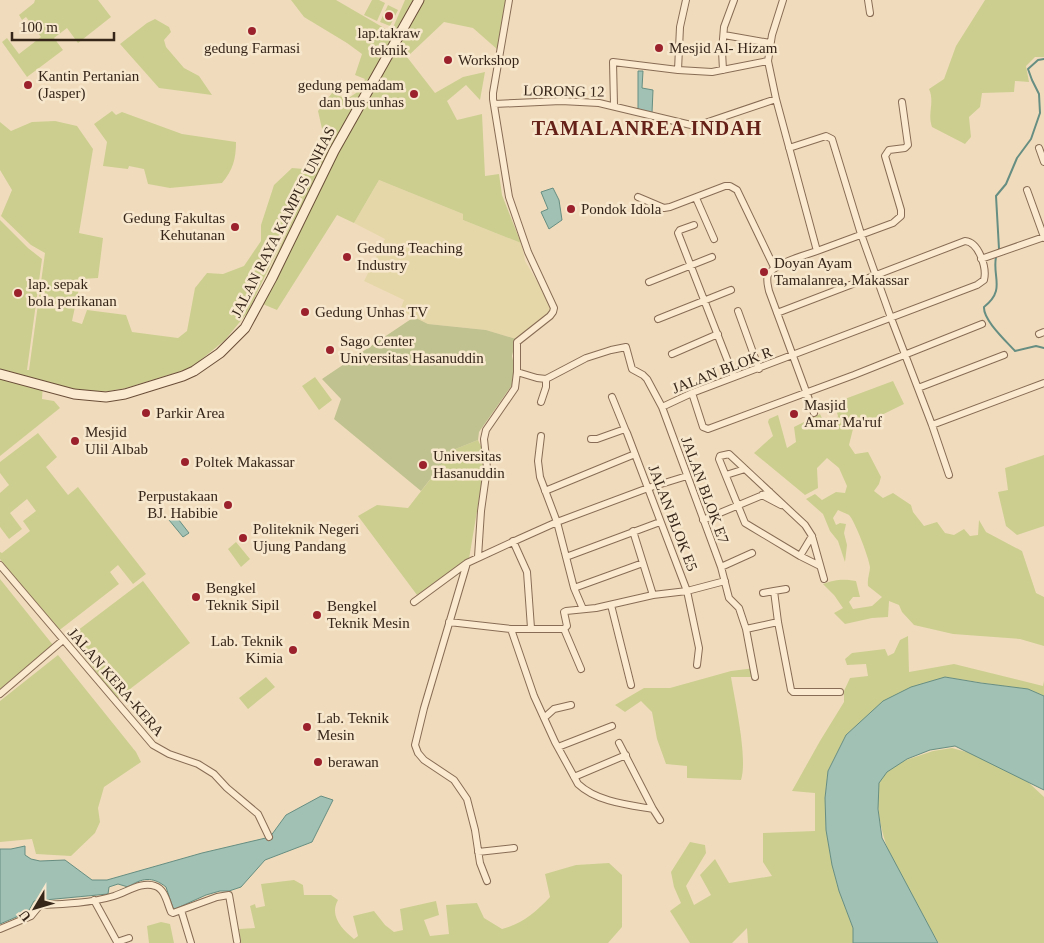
<svg xmlns="http://www.w3.org/2000/svg" width="1044" height="943" viewBox="0 0 1044 943" font-family="'Times New Roman',serif">
<style>
.farmland{fill:#e6d7a9}
.green{fill:#ccce90}
.cemetery{fill:#c0c290}
.water{fill:#a0c1b4;stroke:#678e82}
.lines{fill:none;stroke-linecap:round;stroke-linejoin:round}
.stream{stroke:#678e82;stroke-width:2}
.street-casing{stroke:#886c55;stroke-width:8}
.secondary-casing{stroke:#6a4d38;stroke-width:11}
.street{stroke:#fbeacf;stroke-width:6}
.secondary{stroke:#fbeacf;stroke-width:9}
.poi-dot{fill:#9b212c;stroke:#f7e7cc;stroke-width:2}
.labels{text-anchor:middle;stroke-width:5;stroke-linejoin:round;paint-order:stroke}
.poi-label{font-size:15px;fill:#36261a;stroke:#f7e7cc;text-anchor:start}
.street-label{font-size:15px;fill:#36261a;stroke:#f7e7cc}
.district-label{font-size:20px;font-weight:bold;letter-spacing:1px;fill:#652117;stroke:#f7e7cc}
</style>
<rect width="100%" height="100%" fill="#f0dcbc"/>
<path class="farmland" d="M379 180 463 214V220L521 243 523 250 525 261 541 288 551 309V312L516 339 486 330 428 324 400 310 404 300 364 281 385 239 354 223Z"/>
<path class="green" d="M35 0H98L111 17 78 43 67 28 54 38 63 50 27 77 2 42 7 38 19 54 41 37 26 17 22 20 19 15 34 3Z
M291 0H336L391 32 405 0H507L498 50 473 28 444 22 407 57 435 93 463 77 485 72 480 100 466 85 447 101 457 120 482 114 485 176 499 174 502 195 521 243 463 220V214L379 180 354 223 337 215 277 310 265 305 256 299 315 171 248 312 225 340 191 368 126 388 97 393 61 387 43 383 42 399 54 401 60 408 0 456V220L28 248 42 259 27 370H29L45 253 31 245 1 216 12 190 0 170V122L11 131 32 122 55 121 77 126 93 149 79 233 103 238 98 278 81 279 72 321 82 324 87 310 126 315 132 332 178 338 187 331 195 288 207 273 223 274 244 266 261 241V225L274 185 292 168 316 170 325 142 318 111 332 93 347 99 356 93 365 79 355 75 362 54 347 43 304 17Z
M372 0H379L385 3 377 21 364 15Z
M985 0H1044V57H1035L1026 66 1029 82 1015 81 1014 92 982 93 980 107 969 117 971 137 965 144 932 127C927 113 935 103 929 89L944 79 956 46Z
M388 5 398 10 390 26 380 22Z
M155 19 169 27 171 32 164 40 166 47 184 68 199 76 212 95 159 88 120 44 147 23Z
M112 111 116 115 122 112 182 134 236 142C236 159 233 170 222 183L170 188 148 184 144 169 129 166 128 169 103 166 107 142 94 124Z
M315 377 332 400 319 410 302 386Z
M893 381 904 404 853 429 849 445 855 454 868 452 881 477 879 484 874 491 883 498 893 493 911 505 913 512 924 526 937 522 945 533 954 535 964 529 970 536 978 535 979 520 986 532 1022 551 1036 593 1044 597V646L1020 639 953 634 914 625 902 612 899 605 889 601 888 617 872 618 845 624 834 613 843 608 834 595 823 584C837 579 843 579 856 581L860 597H853L849 602 853 609 872 606 882 597 868 586C867 578 870 573 870 567 869 558 855 521 849 515 846 513 841 512 838 510L833 518 836 525 840 523 846 524 844 533 847 545 845 562 838 541 830 531 823 514 806 499 815 494 822 500 836 492 845 493 847 486 839 468 827 458 817 468 818 488 805 495 754 453 773 436 768 422 769 419 778 415 787 448 796 442 794 427 820 414 825 424 834 427 838 416 834 403Z
M38 433 57 457 46 467 68 495 78 487 146 574 133 584 118 565 110 572 119 584 57 632 0 559V552L2 553 30 531 23 521 36 511 27 499 10 513 22 529 9 539 0 527V493L9 485 0 473V462Z
M478 440 484 453 485 463 469 559 417 595 358 516 377 505 408 508 453 450Z
M1044 455V526L1017 535 1006 526 998 492 1008 490 1005 468Z
M236 542 250 559 241 567 228 549Z
M0 579 53 645 0 690Z
M143 581 190 643 117 699 69 637Z
M908 636 909 672 954 664 1043 686 1044 681V696L1029 690 945 677 863 720 846 735 828 771 825 798 826 830 832 865 839 891 853 928V943H748L747 928 732 943H690L670 911 681 903 674 887 671 872 690 842 705 845 706 853 686 886 694 905 711 895 700 875 715 859 729 883 772 876 763 862V833L815 831V793L792 791 820 741 844 702V691L850 678 868 676 866 664 847 665 845 659 852 653 885 649 888 656 894 653 900 640Z
M58 655 136 752 141 762 104 787 98 808 100 822 95 833 71 856 36 854 32 839 0 842V701Z
M755 668 751 677H731C735 702 748 758 741 780L687 778V766L666 764 657 739 652 712 641 701 625 712 615 705 644 688H670L731 671Z
M266 677 275 687 248 709 239 698Z
M952 748 988 758 1027 781 1044 797V943H939C908 896 870 837 879 778L897 763 933 751Z
M609 863 622 875V927L608 943H241L239 929 255 928 250 906 255 904 256 908 265 906 261 884 294 880 303 885 304 895H331L338 900C329 916 342 929 354 939L358 936 353 916 374 911 385 925 394 932 403 930 400 909 436 901 439 915 424 920 430 936 449 934 446 905 477 903 484 918 502 929C522 924 536 912 550 897L545 874 576 865Z
M161 922 170 924 174 943H149L147 926Z"/>
<path class="cemetery" d="M414 317 428 324 486 330 516 339 512 356 514 365 512 385 479 432 478 440 453 450 421 491 334 419 341 399 322 379Z"/>
<path class="water" d="M638 71H643L642 88 653 90 652 113 638 110Z
M553 188 559 200 562 220 549 229 541 212 548 209 541 192Z
M175 515 189 533 183 537 169 520Z
M945 677 981 683 1028 689 1044 696V790L955 746 930 750 907 759 887 772 879 783 878 809 882 838 938 943H853V928L839 891 832 865 826 830 825 798 828 771 846 735 883 701 911 687Z
M321 796 333 800 312 842 265 860 241 887 229 891H220L206 895 175 909 173 908 166 887C152 876 142 878 128 887L118 884 109 887 108 894 34 901 28 912 0 924V849H11L25 846V855L31 859 40 861 65 860 92 880H107L202 853 270 837 286 815Z"/>
<g class="lines">
<path class="stream" d="M999 249 996 196 1006 184 1017 158 1031 139 1040 113 1039 94 1032 80 1028 69 1038 60 1044 59
M996 257C992 277 1006 290 984 307 983 320 1006 341 1015 351L1036 346 1044 348"/>
<g class="street-casing">
<path id="street" d="M783 0 772 35 768 61 776 99 817 251C805 255 773 264 768 275 766 280 768 286 769 291L814 413
M868 0 870 13
M724 35 770 43
M678 70 680 27 686 0
M723 70 722 51 724 27 734 0
M494 104 561 101 599 103 691 125 702 124 776 99
M614 105 613 62 678 70 712 72 768 61
M789 148 826 136 832 139 861 234 891 318 932 425 949 475
M1039 148 1044 162
M1027 190 1044 237
M638 197 664 208 670 207 725 186H730L737 190 774 267
M696 198 714 239
M694 225 680 230 678 233 734 377
M817 251 893 223 901 216V210L885 156 889 150 905 148 908 145 902 102
M981 259 1044 237V238
M649 282 712 257
M738 311 759 369
M658 319 731 290
M1039 334 1044 332
M672 354 718 334
M517 372 537 378 546 379 586 358 611 350 626 347 632 369 643 375 647 379 662 407 721 567 729 598 739 608 746 629 778 622 791 690 793 692H840
M918 388 1004 355
M692 393 703 427 708 429 854 375 982 324
M612 397 625 429
M541 402 546 387V379
M662 407 692 393 977 285 984 280C987 268 979 242 965 241L777 313
M932 425 1044 383
M541 436 538 461 540 477 557 522 574 588 583 609
M591 439H597L625 429 627 433 687 591 699 648 697 665
M726 475 745 469
M545 491 635 454
M762 495 781 505
M703 520 770 492
M633 531 653 595
M513 541 527 572 531 628
M800 556 812 536
M478 557 481 511 487 468 484 439 486 430 515 388 517 372V342L550 316 553 312 554 308 528 252 509 197 493 99V93L509 0
M566 557 660 522
M467 563 424 708 415 745 418 753 424 760 454 780 467 799 475 830 480 863 487 881
M0 565 153 745 169 754 198 764 214 774 227 788 258 814 269 837
M820 566 800 556 745 523 719 459 720 456 729 454 805 525 812 536 824 579
M721 567 752 553
M574 588 643 563
M774 591 786 589
M763 593 774 591 778 622
M414 602 467 563 519 539 557 522 648 488 687 476
M611 605 631 685
M449 622 511 629
M564 629H511L534 696 555 742 578 784C597 802 629 805 653 809L660 820
M746 629 755 677
M581 669 564 629 567 626 564 612 566 611 596 608 653 595 687 591 725 581
M0 694 63 640
M544 718 554 709 571 705
M619 743 653 809
M558 747 612 726
M574 777 626 755
M478 852 514 848
M94 900 117 942 129 938
M181 910 191 943
M0 929 31 916 40 905C65 904 91 903 114 896 127 892 142 881 155 886 165 889 167 903 171 912L173 913 217 897 229 895 237 941"/>
</g>
<g class="secondary-casing">
<path id="secondary" d="M0 374 74 394 106 397 125 394 183 376 194 371 220 353 245 328 272 278 334 151 419 0"/>
</g>
<use href="#street" class="street"/>
<use href="#secondary" class="secondary"/>
</g>
<g class="poi-dot">
<circle cx="389" cy="16" r="5"/>
<circle cx="252" cy="31" r="5"/>
<circle cx="659" cy="48" r="5"/>
<circle cx="448" cy="60" r="5"/>
<circle cx="28" cy="85" r="5"/>
<circle cx="414" cy="94" r="5"/>
<circle cx="571" cy="209" r="5"/>
<circle cx="235" cy="227" r="5"/>
<circle cx="347" cy="257" r="5"/>
<circle cx="764" cy="272" r="5"/>
<circle cx="18" cy="293" r="5"/>
<circle cx="305" cy="312" r="5"/>
<circle cx="330" cy="350" r="5"/>
<circle cx="146" cy="413" r="5"/>
<circle cx="794" cy="414" r="5"/>
<circle cx="75" cy="441" r="5"/>
<circle cx="185" cy="462" r="5"/>
<circle cx="423" cy="465" r="5"/>
<circle cx="228" cy="505" r="5"/>
<circle cx="243" cy="538" r="5"/>
<circle cx="196" cy="597" r="5"/>
<circle cx="317" cy="615" r="5"/>
<circle cx="293" cy="650" r="5"/>
<circle cx="307" cy="727" r="5"/>
<circle cx="318" cy="762" r="5"/>
</g>
<g class="labels">
<g class="poi-label">
<text x="389" y="38" text-anchor="middle">lap.takraw<tspan x="389" dy="17">teknik</tspan></text>
<text x="252" y="53" text-anchor="middle">gedung Farmasi</text>
<text x="669" y="53">Mesjid Al- Hizam</text>
<text x="458" y="65">Workshop</text>
<text x="38" y="81">Kantin Pertanian<tspan x="38" dy="17">(Jasper)</tspan></text>
<text x="404" y="90" text-anchor="end">gedung pemadam<tspan x="404" dy="17">dan bus unhas</tspan></text>
<text x="581" y="214">Pondok Idola</text>
<text x="225" y="223" text-anchor="end">Gedung Fakultas<tspan x="225" dy="17">Kehutanan</tspan></text>
<text x="357" y="253">Gedung Teaching<tspan x="357" dy="17">Industry</tspan></text>
<text x="774" y="268">Doyan Ayam<tspan x="774" dy="17">Tamalanrea, Makassar</tspan></text>
<text x="28" y="289">lap. sepak<tspan x="28" dy="17">bola perikanan</tspan></text>
<text x="315" y="317">Gedung Unhas TV</text>
<text x="340" y="346">Sago Center<tspan x="340" dy="17">Universitas Hasanuddin</tspan></text>
<text x="804" y="410">Masjid<tspan x="804" dy="17">Amar Ma'ruf</tspan></text>
<text x="156" y="418">Parkir Area</text>
<text x="85" y="437">Mesjid<tspan x="85" dy="17">Ulil Albab</tspan></text>
<text x="433" y="461">Universitas<tspan x="433" dy="17">Hasanuddin</tspan></text>
<text x="195" y="467">Poltek Makassar</text>
<text x="218" y="501" text-anchor="end">Perpustakaan<tspan x="218" dy="17">BJ. Habibie</tspan></text>
<text x="253" y="534">Politeknik Negeri<tspan x="253" dy="17">Ujung Pandang</tspan></text>
<text x="206" y="593">Bengkel<tspan x="206" dy="17">Teknik Sipil</tspan></text>
<text x="327" y="611">Bengkel<tspan x="327" dy="17">Teknik Mesin</tspan></text>
<text x="283" y="646" text-anchor="end">Lab. Teknik<tspan x="283" dy="17">Kimia</tspan></text>
<text x="317" y="723">Lab. Teknik<tspan x="317" dy="17">Mesin</tspan></text>
<text x="328" y="767">berawan</text>
</g>
<g class="street-label">
<text transform="translate(564 91) rotate(1)" y="5">LORONG 12</text>
<text transform="translate(283 222) rotate(-63)" y="5">JALAN RAYA KAMPUS UNHAS</text>
<text transform="translate(722 370) rotate(-21)" y="5">JALAN BLOK R</text>
<text transform="translate(705 490) rotate(70)" y="5">JALAN BLOK E7</text>
<text transform="translate(673 518) rotate(69)" y="5">JALAN BLOK E5</text>
<text transform="translate(116 682) rotate(49)" y="5">JALAN KERA-KERA</text>
</g>
<g class="district-label">
<text x="647" y="135">TAMALANREA INDAH</text>
</g>
</g>
<g transform="translate(35 908) rotate(232)" stroke="#f7e7cc" stroke-width="4" paint-order="stroke">
<path d="M0-4L9 19L0 12L-9 19Z" fill="#36261a"/>
<text y="-8" font-size="14" font-weight="bold" text-anchor="middle" fill="#36261a">U</text>
</g>
<path d="M12 32v8h102v-8" fill="none" stroke="#36261a" stroke-width="2.5"/>
<text x="20" y="32" font-size="15" fill="#36261a" stroke="#f7e7cc" stroke-width="4" paint-order="stroke">100 m</text>
</svg>
